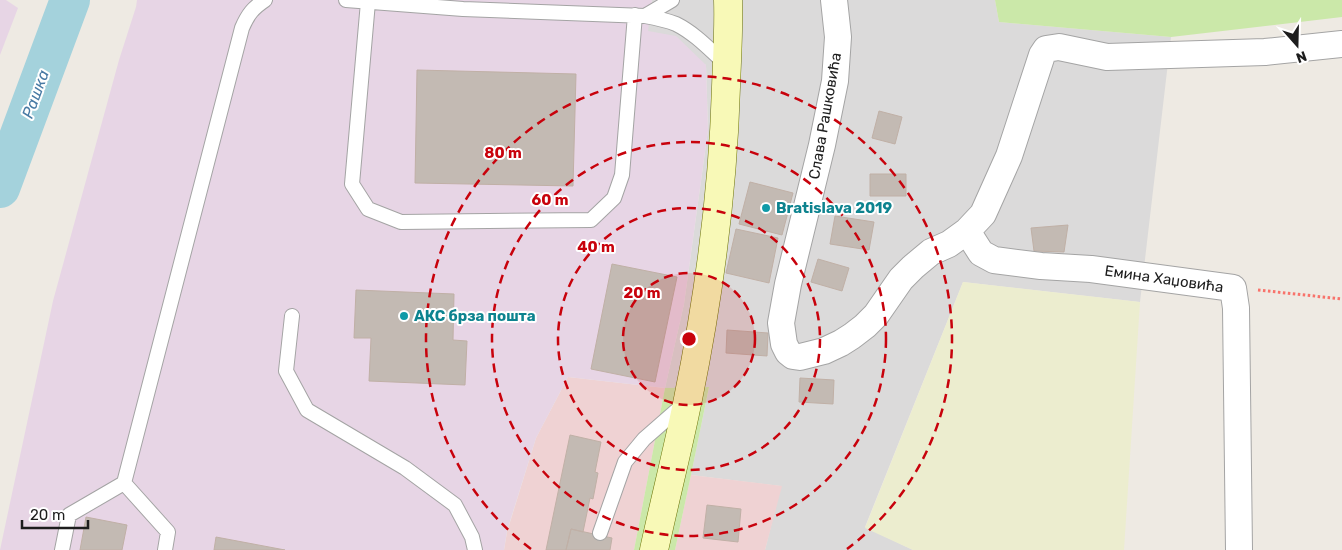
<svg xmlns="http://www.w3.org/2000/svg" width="1342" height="550" viewBox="0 0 1342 550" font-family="Rubik,sans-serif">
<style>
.residential{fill:#dbdada}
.commercial{fill:#efd2d3}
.industrial{fill:#e7d5e5}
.farmland{fill:#ecedcf}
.grass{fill:#cbe8a9}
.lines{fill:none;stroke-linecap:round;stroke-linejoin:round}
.river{stroke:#a4d2dc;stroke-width:40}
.building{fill:#c3bab3;stroke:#c0b0a6}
.lane-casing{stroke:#a4a4a4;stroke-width:16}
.street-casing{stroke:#a4a4a4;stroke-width:28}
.secondary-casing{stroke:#6c7306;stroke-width:29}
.path{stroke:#f8736b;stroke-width:3;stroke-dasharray:2.5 2.5;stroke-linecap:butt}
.lane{stroke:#fff;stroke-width:14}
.street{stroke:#fff;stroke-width:26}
.secondary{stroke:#f8f9b7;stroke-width:28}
.ring{fill:none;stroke:#c8020c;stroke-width:2.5;stroke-dasharray:9 6}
.culture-dot{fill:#0f9aa8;stroke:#fff;stroke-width:2}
.labels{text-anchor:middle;stroke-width:4;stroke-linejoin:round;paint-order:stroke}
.street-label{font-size:15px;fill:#1d1d1d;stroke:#fff}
.culture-label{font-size:15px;font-weight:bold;fill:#0d838f;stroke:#fff;text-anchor:start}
.water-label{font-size:16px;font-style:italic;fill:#487aa4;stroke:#fff}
.centre{fill:#c8020c;stroke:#fff;stroke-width:2.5}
.ring-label{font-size:15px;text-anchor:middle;font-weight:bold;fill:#c8020c;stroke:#fff;stroke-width:4;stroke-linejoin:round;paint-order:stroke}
</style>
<rect width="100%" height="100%" fill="#eeeae3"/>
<path class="residential" d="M652 0H995L999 22 1171 37 1140 302 963 282 865 527 913 550H765L781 486 691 475 709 387 665 388 684 304 708 130 706 65 647 31Z"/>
<path class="commercial" d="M568 377 665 388 634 550H504L507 532 536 438Z
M691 475 782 486 765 550H675Z"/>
<path class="industrial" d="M0 0H6L18 8 0 55Z
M137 0H652L648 31 676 36 706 65 708 130 684 304 665 388 568 377 536 438 507 531 504 550H0L53 301 119 60 136 7Z"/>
<path class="farmland" d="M963 282 1140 302 1124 550H913L865 528Z"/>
<path class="grass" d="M995 0H1342V17L1171 37 999 22Z
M709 387 691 475 675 550H634L665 388Z"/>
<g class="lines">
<path class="river" d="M0 188 70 0"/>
</g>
<path class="building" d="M417 70 576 74 573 186 415 183Z
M879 111 902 117 895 144 872 138Z
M870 174H906V196H870Z
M750 182 793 193 782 235 739 224Z
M835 216 874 222 869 250 830 244Z
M1068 225 1064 252 1034 251 1031 228Z
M736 229 778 238 769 283 726 273Z
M818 259 849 268 842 291 811 282Z
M612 264 677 277 655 382 591 369Z
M356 290 454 294 453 340 467 341 465 385 369 381 371 338H354Z
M727 330 768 333 767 356 726 353Z
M800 378 834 380 833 404 799 402Z
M570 435 601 442 595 472 598 473 593 499 590 498 583 532 571 529 566 550H546Z
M707 505 741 509 738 542 703 538Z
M86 517 127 525 122 550H80Z
M571 529 612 538 610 550H566Z
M216 537 285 550H214Z"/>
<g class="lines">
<g class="lane-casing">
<path id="lane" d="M346 0 463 9 645 16C656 18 666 20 676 24 696 34 711 51 727 65
M368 2 352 184 368 209 401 222 591 220 614 198 622 175 635 15
M645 16 672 0
M292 316 286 371 307 410 405 468 455 505 472 537 475 550
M124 483 168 532 165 550
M600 533 625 462 644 439 684 404
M62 550 69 515 124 483 242 28C248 14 253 8 265 0"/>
</g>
<g class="street-casing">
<path id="street" d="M834 0 838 37 835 81 822 145 788 284 781 323 784 344 788 352 793 356 800 357 824 351 841 343 852 336 865 326 876 315 901 279 913 267 931 252 949 244 967 231 983 214 1009 156 1042 55 1046 49 1059 47 1107 57 1265 52 1342 44
M967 231 981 253 994 260 1041 266 1091 269 1233 288 1236 308 1239 550"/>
</g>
<g class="secondary-casing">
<path id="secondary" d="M654 550C665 499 678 449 688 399 709 296 723 192 726 87 727 58 729 29 728 0"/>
</g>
<path class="path" d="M1258 290 1342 299"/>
<use href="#lane" class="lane"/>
<use href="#street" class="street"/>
<use href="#secondary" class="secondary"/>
</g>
<circle cx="689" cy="339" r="66" fill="#c8020c" fill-opacity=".12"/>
<g class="ring">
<circle cx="689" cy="339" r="66"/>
<circle cx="689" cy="339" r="131"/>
<circle cx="689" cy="339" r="197"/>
<path d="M531 549A263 263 0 1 1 847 549"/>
</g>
<g class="culture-dot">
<circle cx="766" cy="208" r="5"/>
<circle cx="404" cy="316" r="5"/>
</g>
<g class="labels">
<g class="street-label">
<text transform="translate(825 116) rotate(-80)" y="5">Слава Рашковића</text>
<text transform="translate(1164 279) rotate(8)" y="5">Емина Хаџовића</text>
</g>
<g class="culture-label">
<text x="776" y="213">Bratislava 2019</text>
<text x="414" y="321">АКС брза пошта</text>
</g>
<g class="water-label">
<text transform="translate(35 94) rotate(-70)" y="6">Рашка</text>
</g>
</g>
<circle cx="689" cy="339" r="8" class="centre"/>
<g class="ring-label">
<text x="503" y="158">80 m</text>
<text x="550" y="205">60 m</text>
<text x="596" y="252">40 m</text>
<text x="642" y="298">20 m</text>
</g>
<g transform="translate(1297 45) rotate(160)" stroke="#ffffff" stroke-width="4" paint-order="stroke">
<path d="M0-4L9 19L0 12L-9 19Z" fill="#1d1d1d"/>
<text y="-8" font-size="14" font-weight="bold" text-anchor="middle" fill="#1d1d1d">N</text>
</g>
<path d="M22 520v8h66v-8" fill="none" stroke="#1d1d1d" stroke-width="2.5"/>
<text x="30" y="520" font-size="15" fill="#1d1d1d" stroke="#ffffff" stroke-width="4" paint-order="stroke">20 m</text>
</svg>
